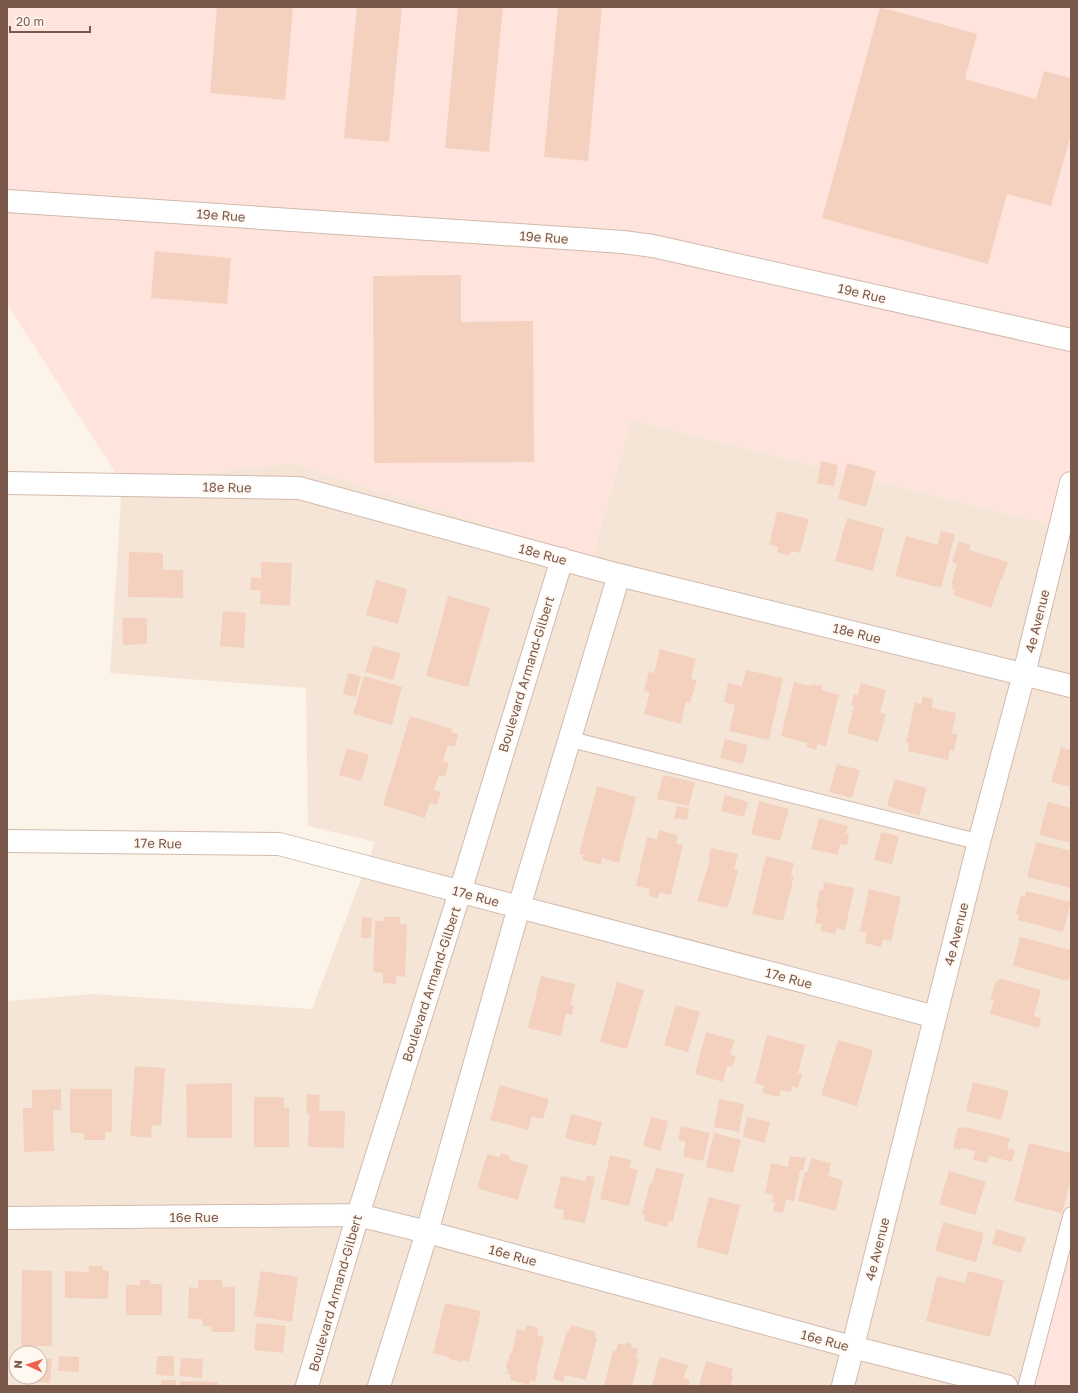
<svg xmlns="http://www.w3.org/2000/svg" width="1078" height="1393" viewBox="0 0 1078 1393" font-family="'Golos Text',sans-serif">
<style>
.residential{fill:#f5e5d7;fill-rule:evenodd}
.commercial{fill:#fee4dd}
.building{fill:#f4d1bf}
.lines{fill:none;stroke-linecap:round;stroke-linejoin:round}
.service-casing{stroke:#d1baad;stroke-width:17}
.minor-casing{stroke:#d1baad;stroke-width:24}
.service{stroke:#fff;stroke-width:15}
.minor{stroke:#fff;stroke-width:22}
.labels{text-anchor:middle;stroke-width:3.5;stroke-linejoin:round;paint-order:stroke}
.street-label{font-size:13px;fill:#7a584b;stroke:#fff8f0}
</style>
<rect width="100%" height="100%" fill="#fdf4e9"/>
<path class="residential" d="M631 420 1057 526 1071 465V1192L1022 1386H7V1001L93 994 312 1009 375 842 308 826 306 688 110 673 122 483 291 463 592 558ZM16 1353H40V1377H16Z"/>
<path class="commercial" d="M7 7H1071V465L1057 526 631 420 592 558 291 463 122 483 7 304Z
M1071 1192V1386H1022Z"/>
<path class="building" d="M217 7H293L285 100 210 93Z
M357 7H402L389 142 344 138Z
M458 7H503L489 152 445 148Z
M558 7H602L588 161 544 157Z
M880 7 977 34 965 79 1036 99 1044 71 1071 78V135L1051 206 1007 194 988 264 822 218Z
M155 251 231 258 227 304 151 298Z
M461 275V322L533 321 534 462 374 463 373 276Z
M821 461 838 465 834 486 817 483Z
M847 463 876 471 866 507 838 499Z
M777 511 809 519 800 553 791 551 789 556 777 552 778 547 769 545Z
M847 518 884 528 873 571 835 561Z
M941 531 955 534 941 588 895 576 906 536 938 545Z
M959 541 971 545 969 550 1008 562 1002 580 1001 579 991 608 953 595 955 590 952 589 953 585H951L957 564 952 562Z
M129 552 163 553V570H183V598L128 597Z
M261 562 292 563 290 606 260 604 261 590H250L251 577 261 578Z
M376 580 407 589 398 624 366 615Z
M448 596 490 608 468 687 426 676Z
M223 611 246 613 244 648 220 646Z
M122 618H147V644L123 645Z
M373 646 401 653 393 680 365 672Z
M660 649 696 659 691 679 697 680 690 703 686 702 681 724 644 714 650 692 644 691 649 672 654 673Z
M746 670 783 678 769 740 729 731 735 705 724 702 728 683 742 686Z
M348 673 361 676 356 697 343 694Z
M364 676 402 687 392 725 353 714Z
M794 682 811 686V684L822 686 821 690 839 695 826 747 818 744 816 750 806 747 808 743 781 736Z
M861 683 886 690 880 713 886 714 878 742 847 733 854 706 851 705 854 694 858 695Z
M923 696 933 699 932 708 956 713 952 733 958 735 954 751 950 750 948 760 908 751 909 743 906 742 915 702 921 704Z
M410 716 452 729 451 732 458 734 455 747 448 745 443 761 449 763 445 777 439 775 434 790 441 792 437 805 430 803 425 818 383 805Z
M725 739 748 745 743 764 720 758Z
M1061 747 1071 750V787L1051 782Z
M347 748 369 755 361 781 339 775Z
M837 764 860 770 852 798 829 792Z
M663 775 695 782 689 806 657 799Z
M895 779 927 788 919 816 887 806Z
M597 786 636 797 619 863 602 858 601 865 582 860 584 855 579 854Z
M725 795 748 802 744 817 721 811Z
M759 801 789 809 780 841 751 834Z
M1048 802 1071 808V843L1039 835Z
M677 806 689 808 687 820 674 818Z
M819 818 848 826 846 833 849 834 847 845 840 844 838 855 811 849Z
M659 830 678 835 676 844 683 845 671 895 660 892 658 898 649 896 650 889 636 886 647 837 657 839Z
M881 832 899 836 892 864 874 860Z
M1036 842 1071 851V888L1027 877Z
M711 848 738 854 734 869 738 870 731 899H730L727 908 697 901 710 860 708 859Z
M766 856 794 863 791 875 794 876 783 921 752 914Z
M824 882 854 888 845 930 837 928 835 934 820 931 822 924 815 923 818 908H816L820 889 823 890Z
M869 889 901 897 891 941 883 939 881 947 865 943 867 933 860 931Z
M1026 891 1071 902 1063 932 1018 920 1019 915 1016 914 1021 895 1025 896Z
M362 917 372 918 371 938H361Z
M384 917H400V924H407L405 977 396 976V984L383 983V973L373 972 375 921H384Z
M1020 937 1071 950V979L1068 978V981L1013 966Z
M541 976 575 984 571 1005 574 1006 572 1015 566 1014 561 1036 528 1028Z
M999 978 1041 990 1034 1016 1041 1018 1039 1028 990 1014 994 1000 990 999 996 981H999Z
M617 982 644 990 627 1049 600 1042Z
M676 1005 700 1012 688 1052 664 1045Z
M706 1032 735 1040 730 1055 736 1056 732 1067 727 1066 723 1082 695 1074Z
M767 1035 805 1045 798 1073 802 1074 798 1088 792 1086 791 1092 781 1090 779 1097 762 1093 764 1086 755 1083Z
M838 1040 873 1050 857 1106 821 1095Z
M135 1066 165 1068 161 1126 152 1125 151 1138 130 1136Z
M973 1082 1009 1091 1001 1120 966 1111Z
M232 1083V1138H187L186 1084Z
M500 1085 549 1099 543 1119 532 1116 528 1130 490 1120Z
M61 1089V1110H53L54 1151 24 1152 23 1108H32V1090Z
M70 1089H112V1132H105V1140H84V1133H70Z
M307 1094 320 1095 319 1111H345L344 1148 308 1147 309 1113H306Z
M254 1097H284V1108L289 1107V1147H254Z
M719 1099 744 1104 739 1132 714 1127Z
M571 1114 602 1122 596 1146 565 1138Z
M651 1117 668 1121 661 1151 643 1146Z
M747 1117 770 1122 765 1143 743 1137Z
M681 1126 710 1133 703 1161 683 1157 686 1142 678 1140Z
M958 1127 964 1128 965 1127 1010 1138 1007 1148 1015 1150 1012 1162 989 1156 987 1163 973 1160 975 1151 961 1148 960 1150 953 1148Z
M714 1133 741 1140 733 1173 706 1167Z
M1029 1143 1071 1153V1179L1062 1213 1014 1201Z
M501 1153 510 1156 509 1160 528 1165 518 1200 477 1188 487 1154 500 1157Z
M610 1155 631 1160 629 1168 638 1170 629 1206 600 1199Z
M790 1156 806 1158 803 1171 800 1170 794 1201 786 1200 783 1213 773 1211 775 1202H772L773 1195 765 1193 771 1163 788 1167Z
M811 1158 831 1163 828 1176 843 1180 836 1211 798 1201 805 1171 808 1172Z
M656 1168 684 1174 673 1221H669L667 1227 644 1221 645 1215H642L650 1182 652 1183Z
M949 1171 986 1182 975 1215 939 1204Z
M587 1175 595 1177 585 1223 563 1219 564 1210 554 1208 561 1176 585 1181Z
M709 1197 740 1205 728 1255 696 1247Z
M943 1222 984 1233 976 1262 935 1251Z
M996 1229 1026 1238 1021 1253 992 1244Z
M89 1266H103V1270L109 1271 108 1299 65 1298V1271L89 1272Z
M22 1270 52 1271V1346H21Z
M261 1271 298 1277 292 1322 254 1316Z
M968 1271 1004 1280 990 1337 926 1321 937 1276 965 1283Z
M140 1280H150V1284H162V1315H126V1285H140Z
M198 1280H222V1287H235V1332H212L211 1326H203L202 1319H188L189 1287 198 1288Z
M445 1303 481 1311 469 1362 462 1360V1362L449 1359V1357L433 1353Z
M256 1323 286 1326 283 1353 254 1350Z
M526 1325 539 1328 537 1335 544 1337 536 1373H538L535 1382 530 1381 529 1385 510 1380 511 1375 507 1374 508 1369 506 1368 510 1353H512L517 1329 525 1331Z
M571 1325 596 1332 595 1338H597L586 1380 565 1375 563 1382 553 1379 567 1331 569 1332Z
M625 1342 632 1344 631 1347 638 1349 636 1358 639 1359 632 1386H604L613 1351H616L618 1343 625 1345Z
M59 1356 79 1357V1372L58 1371Z
M157 1356H174V1376L156 1375Z
M660 1357 688 1365 684 1378 690 1380 688 1386H652Z
M40 1358 52 1359 50 1383 16 1381V1377H40Z
M181 1358 203 1359 202 1378 179 1376Z
M706 1361 733 1369 731 1376H733L730 1386H699Z
M161 1380H176L175 1386H161Z
M180 1381 218 1382V1386H179Z"/>
<g class="lines">
<g class="service-casing">
<path id="service" d="M569 739 979 842
M1026 1386 1071 1215"/>
</g>
<g class="minor-casing">
<path id="minor" d="M7 201 623 242 653 246 1071 340
M7 483 299 488 619 575 1071 686
M7 841 279 844 843 992 935 1017
M7 1218 358 1215 427 1232 852 1347 1006 1386
M307 1386 358 1215 460 892 562 559
M379 1386 427 1232 519 907 619 575
M843 1386 979 842 1024 674 1071 483"/>
</g>
<use href="#service" class="service"/>
<use href="#minor" class="minor"/>
</g>
<g class="labels">
<g class="street-label">
<text transform="translate(221 215) rotate(4)" y="5">19e Rue</text>
<text transform="translate(544 237) rotate(4)" y="5">19e Rue</text>
<text transform="translate(862 293) rotate(13)" y="5">19e Rue</text>
<text transform="translate(227 487) rotate(1)" y="5">18e Rue</text>
<text transform="translate(543 554) rotate(15)" y="5">18e Rue</text>
<text transform="translate(1037 621) rotate(-76)" y="5">4e Avenue</text>
<text transform="translate(857 633) rotate(14)" y="5">18e Rue</text>
<text transform="translate(526 674) rotate(-73)" y="5">Boulevard Armand-Gilbert</text>
<text transform="translate(158 843) rotate(1)" y="5">17e Rue</text>
<text transform="translate(476 896) rotate(15)" y="5">17e Rue</text>
<text transform="translate(956 934) rotate(-76)" y="5">4e Avenue</text>
<text transform="translate(789 978) rotate(15)" y="5">17e Rue</text>
<text transform="translate(431 984) rotate(-72)" y="5">Boulevard Armand-Gilbert</text>
<text x="194" y="1222">16e Rue</text>
<text transform="translate(877 1249) rotate(-76)" y="5">4e Avenue</text>
<text transform="translate(513 1255) rotate(15)" y="5">16e Rue</text>
<text transform="translate(335 1293) rotate(-74)" y="5">Boulevard Armand-Gilbert</text>
<text transform="translate(825 1340) rotate(15)" y="5">16e Rue</text>
</g>
</g>
<rect width="1078" height="1393" fill="none" stroke="#7a584b" stroke-width="16"/>
<g transform="translate(28 1365) rotate(273)"><circle r="19" fill="#fff8f0" stroke="#cab8ae"/>
<path d="M0-3L7 15L0 10L-7 15Z" fill="#eb634b"/>
<text y="-6" font-size="11" font-weight="bold" text-anchor="middle" fill="#7a584b">N</text>
</g>
<path d="M10 26v6h80v-6" fill="none" stroke="#7a584b" stroke-width="2"/>
<text x="16" y="26" font-size="12" fill="#7a584b" stroke="#fff8f0" stroke-width="3" paint-order="stroke">20 m</text>
</svg>
